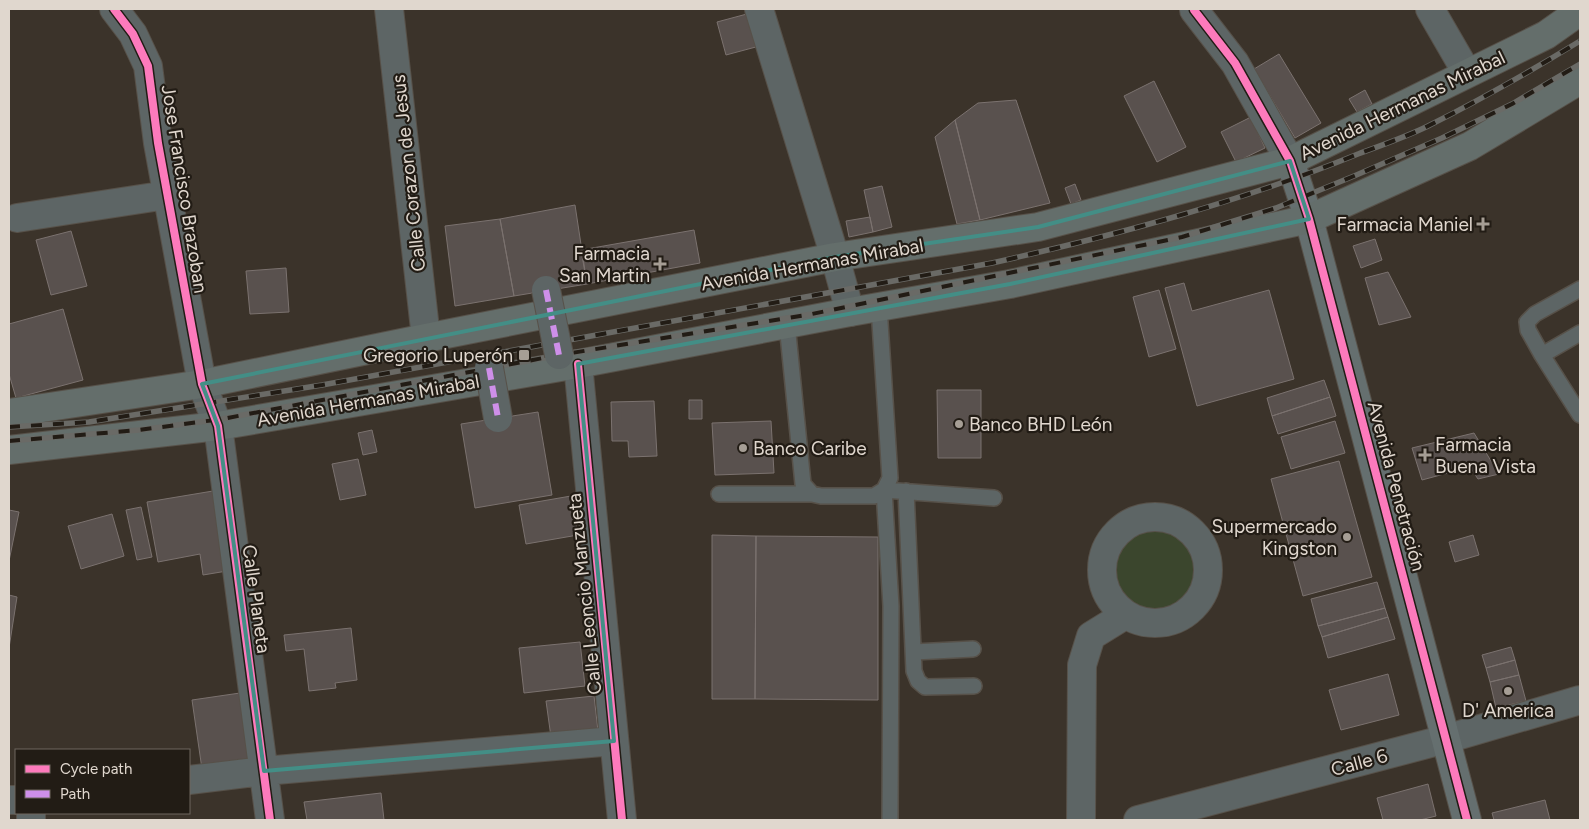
<svg xmlns="http://www.w3.org/2000/svg" width="1589" height="829" viewBox="0 0 1589 829" font-family="Figtree,sans-serif">
<style>
.green{fill:#3b462d}
.building{fill:#59514e;stroke:#7b726f}
.lines{fill:none;stroke-linecap:round;stroke-linejoin:round}
.lane-casing{stroke:#575149;stroke-width:18}
.street-casing{stroke:#575149;stroke-width:30}
.secondary-casing{stroke:#575149;stroke-width:30}
.primary-casing{stroke:#575149;stroke-width:30}
.lane{stroke:#5d6565;stroke-width:15}
.street{stroke:#5d6565;stroke-width:28}
.secondary{stroke:#656f6f;stroke-width:28}
.primary{stroke:#646e6b;stroke-width:28}
.rail-casing{stroke:#6a6a66;stroke-width:5.5}
.rail{stroke:#221c15;stroke-width:4;stroke-dasharray:11;stroke-linecap:butt}
.street-bridge-casing{stroke:#575149;stroke-width:30;stroke-linecap:butt}
.street-bridge{stroke:#5d6565;stroke-width:28}
.quiet{stroke:#ce8fe9;stroke-width:6;stroke-dasharray:12 6;stroke-linecap:butt}
.cycleway-casing{stroke:#221c15;stroke-width:11}
.cycleway{stroke:#fd7abc;stroke-width:8}
.marked{fill:none;stroke:#438e86;stroke-width:4;stroke-linejoin:round}
.poi-dot{fill:#a69e95;stroke:#221c15;stroke-width:2}
.labels{text-anchor:middle;stroke-width:4.5;stroke-linejoin:round;paint-order:stroke}
.street-label{font-size:19px;fill:#e0d7ce;stroke:#221c15}
.poi-label{font-size:19px;fill:#e0d7ce;stroke:#221c15;text-anchor:end}
</style>
<rect width="100%" height="100%" fill="#3b332a"/>
<path class="green" d="M1108 571a47 47 0 1 1 94 0a47 47 0 1 1-94 0Z"/>
<path class="building" d="M758 11 767 44 726 55 717 22Z
M1279 54 1321 123 1295 138 1254 69Z
M1154 81 1186 147 1157 162 1124 96Z
M1365 90 1372 104 1357 112 1349 99Z
M1016 100 1050 203 980 220 955 120 978 103Z
M1251 117 1265 148 1236 162 1221 132Z
M955 120 980 220 957 224 935 137Z
M1075 184 1081 200 1071 204 1065 188Z
M882 186 892 227 873 232 864 190Z
M575 205 587 284 514 296 500 219Z
M870 217 873 232 849 237 846 221Z
M500 219 514 296 455 306 445 226Z
M694 230 700 263 587 284 581 250Z
M71 231 87 286 51 295 36 240Z
M1375 239 1382 260 1361 268 1353 246Z
M286 268 289 312 250 314 246 271Z
M1388 272 1411 317 1379 325 1365 278Z
M1184 283 1192 311 1269 290 1294 379 1197 406 1165 288Z
M1159 290 1176 349 1149 357 1133 297Z
M63 309 83 380 16 398 9 374V324Z
M1324 380 1330 397 1272 416 1267 398Z
M937 390H981V458H938Z
M1330 397 1336 416 1278 434 1272 416Z
M689 400H702V419H689Z
M654 401 657 456 629 457 628 441H612L611 402Z
M538 412 552 495 475 508 461 424Z
M771 421 774 473 715 475 712 423Z
M1335 421 1345 453 1291 469 1281 437Z
M372 430 377 452 363 455 358 433Z
M1474 433 1499 474 1478 479 1470 467 1422 480 1412 448Z
M358 459 366 495 340 500 332 464Z
M1339 461 1372 577 1303 596 1271 479Z
M213 491 227 571 203 575 200 554 158 562 147 502Z
M571 496 578 535 526 544 519 505Z
M141 507 152 557 137 560 126 510Z
M9 510 19 512 9 561Z
M112 514 124 556 81 569 68 526Z
M712 535 756 536 755 699H712Z
M1473 535 1479 555 1455 562 1449 542Z
M756 536 878 537V700L755 699Z
M1377 582 1385 608 1318 626 1311 599Z
M9 595 17 597 9 648Z
M1385 608 1388 617 1322 637 1318 626Z
M1388 617 1395 639 1328 658 1322 637Z
M351 628 357 680 335 683 336 688 309 691 304 649 286 651 284 635Z
M580 642 585 686 524 693 519 648Z
M1511 647 1515 660 1486 668 1482 655Z
M1515 660 1519 675 1490 682 1486 668Z
M1388 674 1399 715 1341 730 1329 690Z
M1519 675 1526 701 1496 708 1490 682Z
M240 693 250 762 202 769 192 700Z
M594 696 598 731 551 737 546 701Z
M1428 784 1436 816 1420 820H1383L1377 798Z
M381 793 384 820H307L304 802Z
M1545 800 1550 820H1494L1492 813Z"/>
<g class="lines">
<g class="lane-casing">
<path id="lane" d="M787 324 803 484 812 494 821 496H874L884 490 890 478 879 307
M1580 333 1542 355 1580 415
M1542 355 1528 330 1527 322 1535 314 1580 289
M906 491 914 671 918 681 925 687 974 686
M719 494H812
M914 652 973 649
M890 820 891 606 884 490 994 498"/>
</g>
<g class="street-casing">
<path id="street" d="M114 9 133 34 148 66 158 143 202 384 218 426 270 820
M389 9 426 338
M759 9 835 257 850 312
M1430 9 1467 73
M1194 10 1235 63 1290 161
M17 218 167 195
M578 364 622 820
M1102 570a53 53 0 1 1 106 0a53 53 0 1 1-106 0Z
M189 780 264 771 614 741
M9 800H16
M31 813V820
M1081 820 1082 665 1091 636 1125 615
M1138 820 1446 739 1580 700"/>
</g>
<g class="secondary-casing">
<path id="secondary" d="M1290 161 1309 219 1467 820"/>
</g>
<g class="primary-casing">
<path id="primary" d="M9 413 202 384 426 338 835 257 1038 227 1290 161 1546 35 1580 11
M9 450 218 426 578 364 850 312 1010 284 1309 219 1470 146 1580 80"/>
</g>
<use href="#lane" class="lane"/>
<use href="#street" class="street"/>
<use href="#secondary" class="secondary"/>
<use href="#primary" class="primary"/>
<g class="rail-casing">
<path id="rail" d="M9 427 89 422 322 385 992 263C1117 235 1240 202 1358 154 1382 145 1406 137 1428 126 1480 100 1531 71 1580 41
M9 441 139 430 222 419 559 355 812 314 1182 237 1276 208 1354 176 1442 138 1512 104 1580 64"/>
</g>
<use href="#rail" class="rail"/>
<g class="street-bridge-casing">
<path id="street-bridge" d="M546 290 559 355
M489 368 498 418"/>
</g>
<use href="#street-bridge" class="street-bridge"/>
<path class="quiet" d="M546 290 559 355
M489 368 498 418"/>
<g class="cycleway-casing">
<path id="cycleway" d="M114 9 133 34 148 66 158 143 202 384 218 426 270 820
M1194 10 1235 63 1290 161 1309 219 1467 820
M578 364 622 820"/>
</g>
<use href="#cycleway" class="cycleway"/>
</g>
<path class="marked" d="M1290 161 1309 219 1010 284 578 364 614 741 264 771 218 426 202 384 835 257 1038 227Z"/>
<g class="poi-dot">
<path d="M1480.5 216.5h5v5h5v5h-5v5h-5v-5h-5v-5h5z"/>
<path d="M657.5 256.5h5v5h5v5h-5v5h-5v-5h-5v-5h5z"/>
<rect x="518" y="349" width="12" height="12" rx="2.5"/>
<circle cx="959" cy="424" r="5"/>
<circle cx="743" cy="448" r="5"/>
<path d="M1422.5 447.5h5v5h5v5h-5v5h-5v-5h-5v-5h5z"/>
<circle cx="1347" cy="537" r="5"/>
<circle cx="1508" cy="691" r="5"/>
</g>
<g class="labels">
<g class="street-label">
<text transform="translate(1402 105) rotate(-26)" y="7">Avenida Hermanas Mirabal</text>
<text transform="translate(408 173) rotate(-96)" y="7">Calle Corazon de Jesus</text>
<text transform="translate(185 189) rotate(81)" y="7">Jose Francisco Brazoban</text>
<text transform="translate(812 264) rotate(-10)" y="7">Avenida Hermanas Mirabal</text>
<text transform="translate(368 400) rotate(-10)" y="7">Avenida Hermanas Mirabal</text>
<text transform="translate(1397 486) rotate(75)" y="7">Avenida Penetración</text>
<text transform="translate(584 594) rotate(-96)" y="7">Calle Leoncio Manzueta</text>
<text transform="translate(257 599) rotate(82)" y="7">Calle Planeta</text>
<text transform="translate(1359 762) rotate(-15)" y="7">Calle 6</text>
</g>
<g class="poi-label">
<text x="1473" y="231">Farmacia Maniel</text>
<text x="650" y="260">Farmacia<tspan x="650" dy="22">San Martin</tspan></text>
<text x="513" y="362">Gregorio Luperón</text>
<text x="969" y="431" text-anchor="start">Banco BHD León</text>
<text x="1435" y="451" text-anchor="start">Farmacia<tspan x="1435" dy="22">Buena Vista</tspan></text>
<text x="753" y="455" text-anchor="start">Banco Caribe</text>
<text x="1337" y="533">Supermercado<tspan x="1337" dy="22">Kingston</tspan></text>
<text x="1508" y="717" text-anchor="middle">D' America</text>
</g>
</g>
<rect width="1589" height="829" fill="none" stroke="#e0d7ce" stroke-width="20"/>
<rect x="15" y="749" width="175" height="65" fill="#221c15" stroke="#6e675f"/>
<rect x="25" y="765" width="25" height="8" fill="#fd7abc" stroke="#6e675f"/>
<text x="60" y="774" font-size="15" fill="#e0d7ce">Cycle path</text>
<rect x="25" y="790" width="25" height="8" fill="#ce8fe9" stroke="#6e675f"/>
<text x="60" y="799" font-size="15" fill="#e0d7ce">Path</text>
</svg>
